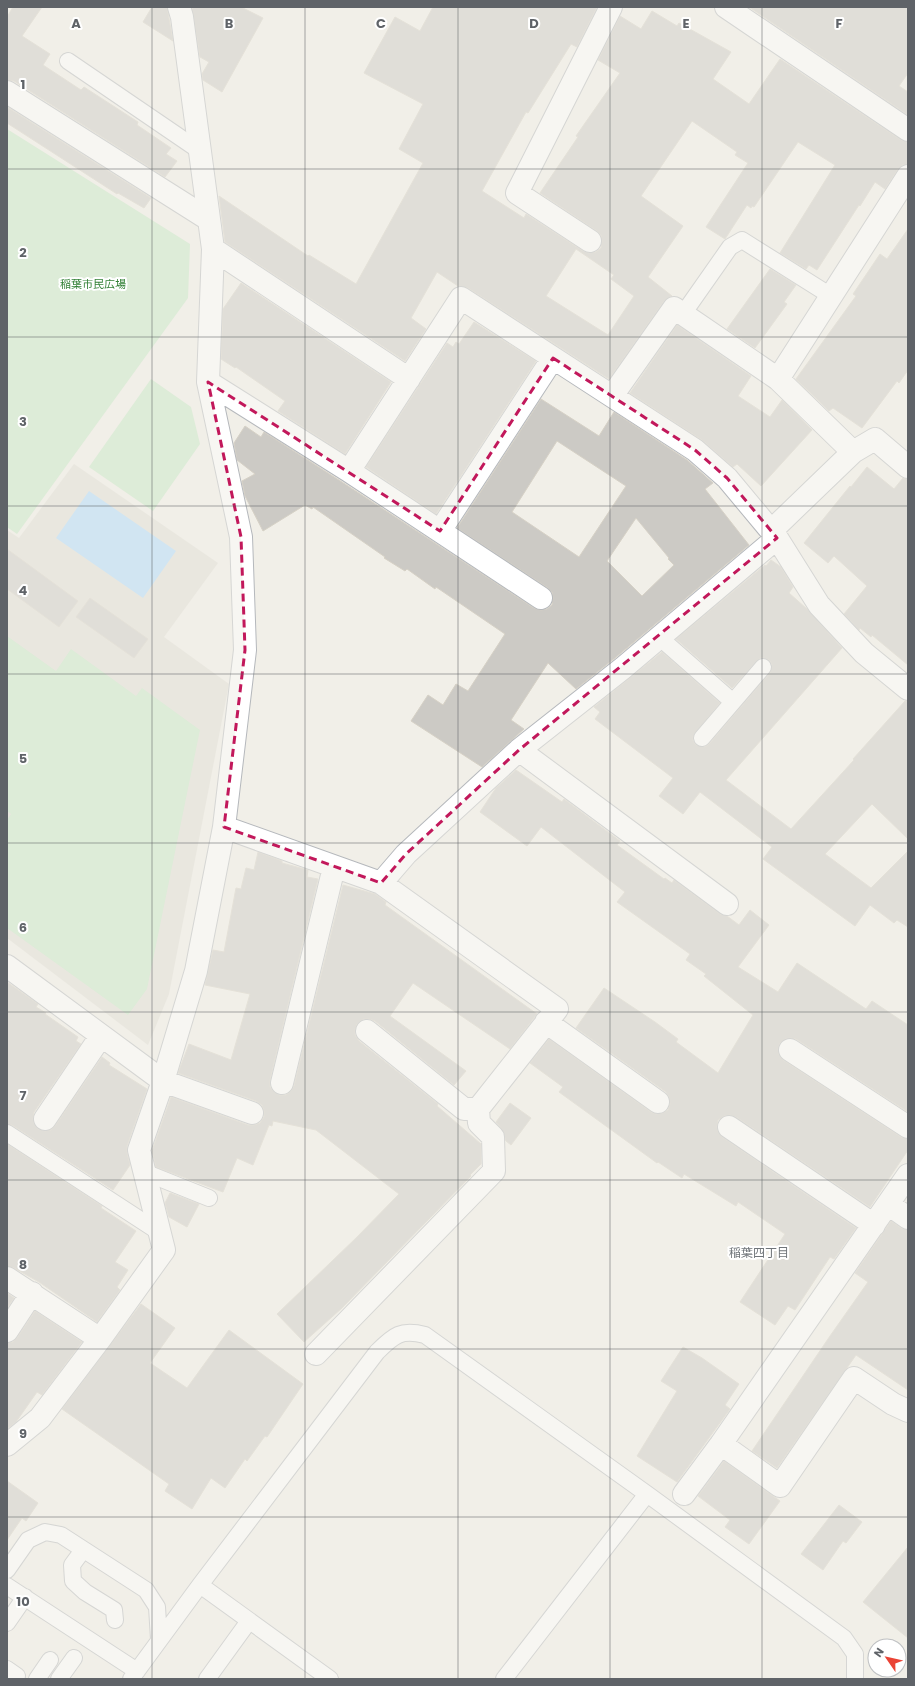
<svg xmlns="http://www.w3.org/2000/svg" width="915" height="1686" viewBox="0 0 915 1686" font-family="Poppins,'Noto Sans JP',sans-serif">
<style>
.education{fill:#e1ded6}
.green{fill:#c5e8c5}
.water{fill:#aadaff}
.building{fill:#cccac5;stroke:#d6d1c6;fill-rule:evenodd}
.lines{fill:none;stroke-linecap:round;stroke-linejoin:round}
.lane-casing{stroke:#b5b8bc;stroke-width:18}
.street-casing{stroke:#b5b8bc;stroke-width:24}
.lane{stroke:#fff;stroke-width:16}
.street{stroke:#fff;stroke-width:22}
.marked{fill:none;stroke:#c2185b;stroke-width:3;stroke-dasharray:8 5;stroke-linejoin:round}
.grid{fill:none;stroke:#5f6368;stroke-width:1;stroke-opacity:0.55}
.labels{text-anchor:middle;stroke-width:4;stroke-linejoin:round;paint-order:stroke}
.park-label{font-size:11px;fill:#348238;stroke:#fff}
.neighbourhood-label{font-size:12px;fill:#70757a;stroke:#fff}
.grid-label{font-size:13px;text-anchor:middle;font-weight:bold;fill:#5f6368;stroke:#fff;stroke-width:4;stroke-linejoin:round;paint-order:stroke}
</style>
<rect width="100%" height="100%" fill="#f1efe8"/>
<path class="education" d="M74 464 218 563 164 637 229 684 169 994 148 1045 7 938V530L19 538Z"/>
<path class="green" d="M7 129 190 244 188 298 17 534 7 527Z
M151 379 191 407 200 444 153 511 89 467Z
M7 636 56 671 71 649 136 696 142 688 200 730 147 989 128 1015 7 928V820L11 814 7 811Z"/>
<path class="water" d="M89 491 176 551 143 598 56 538Z"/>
<path class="building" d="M13 7H42L22 36 50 54 43 65 81 90 84 87 138 122 137 125 171 148 166 154 177 161 165 177 14 81 7 80V17Z
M152 7H167L173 41 143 22Z
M192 7H241L263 18 222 92 203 80 202 74 209 62 200 57Z
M433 7H597L577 47 571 44 528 113 526 112 482 191 524 218 526 214 583 251 589 253 596 252 601 248 602 241 601 235 597 231 540 193 578 137 576 136 620 73 598 60 620 16 641 29 652 11 677 26 679 23 731 52 713 79 749 104 780 59 901 140 908 142V164L902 165 898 169 885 189 875 182 860 206 859 205 817 270 809 265 806 269 780 253 835 165 798 142 754 207 752 206 751 208 747 205 725 239 706 227 748 163 735 155 737 152 692 121 641 196 683 226 648 277 672 296 664 301 609 379 468 288 458 286 437 272 411 318 426 329 405 361 225 242 219 196 308 256 309 255 356 284 423 163 399 149 423 104 364 73 395 17 420 31ZM576 249 614 275 611 279 634 296 608 335 546 296Z
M749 7H908V73L899 86 908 92V115Z
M7 107 151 198 144 208 118 193 117 194 7 123Z
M908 229V370L899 383 897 381 862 428 833 408 829 411 796 379 856 296 853 294 880 254 887 259Z
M770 269 796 285 784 302 787 304 755 348 727 329Z
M241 283 391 382 345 454 278 411 285 401 236 367 235 368 221 359 223 309Z
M474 322 536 361 436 514 366 467 447 343 453 347 456 342 459 344Z
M677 325 751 376 738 396 770 417 782 400 812 430 761 486 737 464 733 467 702 440 630 393Z
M541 399 599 436 614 412 687 460 713 483 705 489 749 545 615 658 576 689 548 663 511 720 524 729 482 767 411 721 428 695 443 705 456 684 468 691 505 634 436 587 435 589 407 569 405 571 384 558 385 557 313 507 312 509 305 505 263 531 245 496 242 481 255 474 237 460 234 443 245 426 261 437 264 432 342 482 534 608 541 610 547 609 552 605 553 598 552 592 548 588 457 528ZM557 441 626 486 579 557 512 512ZM636 518 669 558 668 559 674 565 642 596 607 561Z
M867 467 894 489 903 478 908 479V665L872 635 871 637 860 628 859 630 844 614 867 586 834 556 828 563 804 543 850 486 851 487Z
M7 549 78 601 59 627 7 589Z
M771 560 781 567 793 587 789 593 807 609 842 648 726 780 791 829 854 760 853 759 905 701H908V839L872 804 825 854 871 888 908 851V927L897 920 894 923 870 905 855 926 763 859 772 847 700 792 683 814 659 796 673 778 595 719 600 712 594 707 662 652 720 703 693 736V741L696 745 705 747 709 744 770 673 772 664 769 660 764 658H760L732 688 676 639 765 565 766 566Z
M90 598 148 639 134 658 76 617Z
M516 770 562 802 564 799 620 841 617 845 664 879 665 878 672 883 674 880 720 914 727 916 739 925 750 910 769 925 738 967 778 992 797 963 866 1009 872 1001 908 1025V1112L796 1039 791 1038 785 1039 780 1043 778 1049 779 1055 783 1060 901 1137 908 1139V1150L870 1207 736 1117 730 1115 724 1116 718 1120 717 1127 718 1132 722 1137 856 1228 834 1259 830 1257 795 1310 788 1306 775 1325 740 1302 785 1234 738 1202 736 1206 684 1174 682 1178 658 1162 657 1163 559 1092 563 1087 530 1063 549 1039 651 1112 656 1114 663 1113 668 1110 670 1104 669 1097 666 1092 576 1028 604 988 655 1022 678 1039 676 1042 718 1073 753 1015 704 976 706 974 686 960 690 954 617 902 625 892 541 827 527 846 480 812 496 788Z
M258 852 282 861V863L308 870 307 877 318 879 270 1080V1087L274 1092 279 1095H286L291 1091 294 1086 343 885 375 894 386 902 385 905 537 1014 510 1049 413 983 390 1016 466 1071 454 1085 375 1021 369 1019H363L357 1024 355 1029V1035L359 1041 438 1104 437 1106 481 1144V1164L470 1175 471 1176 342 1308 304 1342 277 1314 357 1237 399 1194 316 1130 273 1121 272 1126 269 1125 253 1165 237 1158 223 1192 156 1167 152 1151 171 1097 248 1125H254L260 1123 264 1117V1111L262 1105 256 1101 178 1073 189 1044 231 1060 250 994 205 985 213 950 224 952 236 888 241 889 246 868 254 870Z
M7 982 38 1004 36 1007 46 1013 45 1014 78 1037 76 1041 81 1044 34 1112 33 1119 34 1124 38 1129 45 1131 51 1130 55 1126 102 1057 110 1063 109 1065 147 1089 127 1146V1153L130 1165 113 1190 12 1125 7 1124Z
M510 1103 531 1118 511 1145 506 1141 502 1129 496 1122Z
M7 1144 102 1206 101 1208 136 1231 115 1262 128 1270 117 1287 120 1290 97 1322 39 1282 14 1268 7 1266Z
M170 1193 199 1204 187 1227 169 1217 165 1203Z
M891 1221 901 1228 908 1230V1390L856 1355 777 1468 752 1451 830 1336 868 1282 855 1273Z
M7 1293 14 1298 7 1308Z
M141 1304 175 1328 150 1363 187 1388 229 1330 303 1384 267 1437 265 1436 247 1461 245 1459 225 1488 211 1478 192 1509 165 1491 169 1484 62 1409Z
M35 1311 82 1342 42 1395 37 1392 16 1422 7 1429V1343L13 1342 17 1338Z
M683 1347 702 1358 739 1384 725 1405 730 1409 677 1482 637 1456 677 1391 661 1381Z
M724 1461 780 1501 749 1544 725 1527 730 1520 698 1496Z
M7 1481 38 1503 26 1521 22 1518 7 1540Z
M839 1505 862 1522 846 1543 843 1541 823 1570 801 1554Z
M908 1547V1638L863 1602Z"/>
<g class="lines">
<g class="lane-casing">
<path id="lane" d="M68 61 200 151
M683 314 730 247 742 240 831 296
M659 637 733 702
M702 738 763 667
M7 1133 159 1232
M144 1172 209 1198
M83 1550 72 1565 73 1581 85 1592 114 1610 115 1620
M7 1570 28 1540 45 1532 61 1535 146 1590 157 1607 159 1639
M200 1585 330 1679
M7 1586 137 1671
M7 1623 25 1597
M7 1669 17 1676 15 1679
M37 1679 50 1660
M59 1679 74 1658
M131 1679 200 1585 377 1352C394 1335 401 1329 425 1335L647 1494 844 1638 855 1654V1679
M207 1679 249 1621
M504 1679 647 1494"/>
</g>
<g class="street-casing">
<path id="street" d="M726 7 908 130
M7 92 208 219
M590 241 517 193 611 7
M213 249 409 379
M778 379 908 176
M208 382 349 471 541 598
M612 396 674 308 778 379 853 452
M349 471 461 298 695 450 727 478 777 538 819 605 864 653 908 689
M440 531 553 358
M771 531 853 452 875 439 908 467
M519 750 727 904
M224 827 381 883 406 854 519 750 623 668 777 538
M7 966 163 1081 252 1113
M546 1022 658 1102
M367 1031 464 1109H478L557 1009 381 883
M790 1050 908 1127
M282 1083 334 867
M45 1119 101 1036
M729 1127 874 1225
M888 1204 908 1218
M7 1278 100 1339 164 1250 139 1150 163 1081 196 971 224 827 245 650 241 537 208 382 213 249 182 17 179 7
M7 1331 32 1293
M316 1354 494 1171 493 1137 479 1123 478 1109
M721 1444 780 1486 854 1378 893 1404 908 1411
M7 1445 40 1418 100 1339
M684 1494 721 1444 908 1175"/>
</g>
<use href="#lane" class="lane"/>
<use href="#street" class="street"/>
</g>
<path d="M0 0H915V1686H0ZM553 358 695 450 727 478 777 538 519 750 406 854 381 883 224 827 245 650 241 537 208 382 440 531Z" fill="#f1efe8" fill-opacity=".55" fill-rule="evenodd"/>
<path class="marked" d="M553 358 695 450 727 478 777 538 519 750 406 854 381 883 224 827 245 650 241 537 208 382 440 531Z"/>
<path class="grid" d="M152 7V1679M305 7V1679M458 7V1679M610 7V1679M762 7V1679M7 169H908M7 337H908M7 506H908M7 674H908M7 843H908M7 1012H908M7 1180H908M7 1349H908M7 1517H908"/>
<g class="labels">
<g class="park-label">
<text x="93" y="288">稲葉市民広場</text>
</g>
<g class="neighbourhood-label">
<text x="759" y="1257">稲葉四丁目</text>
</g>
</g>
<g class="grid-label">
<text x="76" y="28">A</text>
<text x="229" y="28">B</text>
<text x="381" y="28">C</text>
<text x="534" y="28">D</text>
<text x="686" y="28">E</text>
<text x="839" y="28">F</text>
<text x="23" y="89">1</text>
<text x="23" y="257">2</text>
<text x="23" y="426">3</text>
<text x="23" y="595">4</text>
<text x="23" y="763">5</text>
<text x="23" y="932">6</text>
<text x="23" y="1100">7</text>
<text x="23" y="1269">8</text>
<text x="23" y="1438">9</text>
<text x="23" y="1606">10</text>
</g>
<rect width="915" height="1686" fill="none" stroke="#5f6368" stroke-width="16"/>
<g transform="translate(887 1658) rotate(304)"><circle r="19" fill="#ffffff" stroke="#bfc1c3"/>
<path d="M0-3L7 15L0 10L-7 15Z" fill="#ea4335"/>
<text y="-6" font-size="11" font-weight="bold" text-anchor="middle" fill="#5f6368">N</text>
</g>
</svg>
